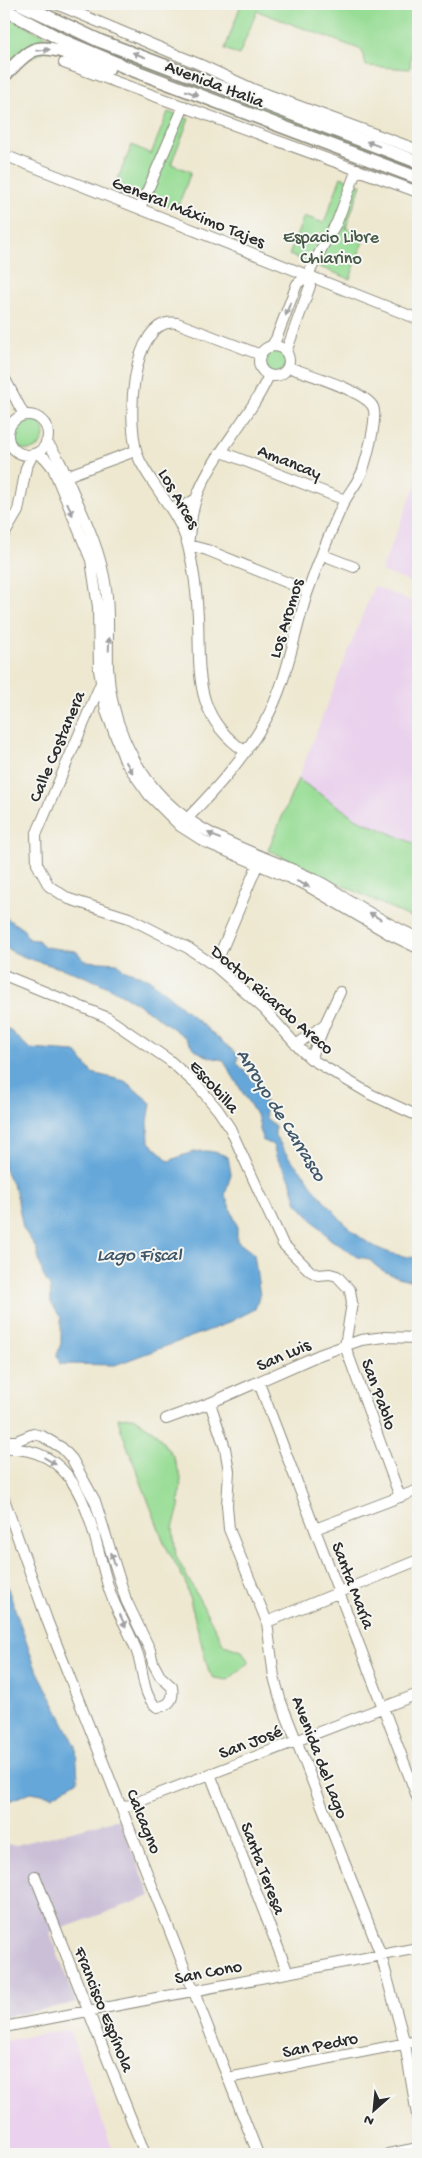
<svg xmlns="http://www.w3.org/2000/svg" width="422" height="2158" viewBox="0 0 422 2158" font-family="'Gochi Hand',sans-serif">
<style>
.built{fill:#ead1ed}
.industrial{fill:#cabfd7}
.green{fill:#98dd95;stroke:#628460}
.water{fill:#65a7d9;stroke:#486982}
.lines{fill:none;stroke-linecap:round;stroke-linejoin:round}
.minor-casing{stroke:#8c8a7e;stroke-width:12}
.major-casing{stroke:#8c8a7e;stroke-width:15}
.minor{stroke:#fff;stroke-width:10}
.major{stroke:#fff;stroke-width:12}
.oneway{fill:#a0a0a0}
.labels{text-anchor:middle;stroke-width:4;stroke-linejoin:round;paint-order:stroke}
.street-label{font-size:18px;fill:#2b2b2b;stroke:#f6f6f2}
.park-label{font-size:18px;fill:#465846;stroke:#f6f6f2}
.water-label{font-size:19px;font-style:italic;fill:#3f5668;stroke:#f6f6f2}
</style>
<rect width="100%" height="100%" fill="#f6f6f2"/>
<filter id="ink" filterUnits="userSpaceOnUse"><feTurbulence type="fractalNoise" baseFrequency=".02" numOctaves="2"/><feDisplacementMap in="SourceGraphic" scale="10" xChannelSelector="R" yChannelSelector="G"/><feConvolveMatrix kernelMatrix="1 2 1 2 8 2 1 2 1" color-interpolation-filters="sRGB"/></filter>
<filter id="wash" filterUnits="userSpaceOnUse"><feTurbulence type="fractalNoise" baseFrequency=".0096" numOctaves="4" result="noise"/><feDisplacementMap in="SourceGraphic" scale="20" xChannelSelector="R" yChannelSelector="G"/><feGaussianBlur stdDeviation="1.12" result="paint"/><feColorMatrix in="noise" values="0 0 0 0 0 0 0 0 0 0 0 0 0 0 0 0 0 1.4 0 .05"/><feComposite in="paint" operator="in"/></filter>
<g filter="url(#wash)">
<rect width="100%" height="100%" fill="#eee8d0"/>
<path class="built" d="M418 479V585L381 571Z
M374 586 418 604V845L357 819 298 779Z
M69 2029 114 2154H4V2041Z"/>
<path class="industrial" d="M119 1819 151 1896 50 1933 76 2003 4 2017V1844L16 1845Z"/>
<path class="green" d="M8 4H13L65 29 418 165V171L111 54 56 29Z
M241 4H414L410 69 366 66 362 50 257 11 239 55 225 49Z
M4 15 87 57 54 46 4 72Z
M168 112 189 119 171 164 191 172 177 209 115 185 132 145 151 154Z
M341 177 361 185 346 228 365 236 350 279 289 255 304 216 324 223Z
M262 362a12 12 0 1 1 24 0a12 12 0 1 1-24 0Z
M12 434a16 16 0 1 1 32 0a16 16 0 1 1-32 0Z
M298 779 357 819 418 845V921L268 850Z
M133 1417 155 1432 173 1456 181 1478 179 1507 173 1528 176 1556 224 1645 242 1651 249 1662 228 1680 214 1678 209 1672 185 1581 165 1545 120 1427 118 1418Z"/>
<path class="water" d="M4 916 24 930 28 939 38 940 45 947 76 951 85 961 118 963 123 969 149 979 238 1055 237 1063 257 1085 265 1090 262 1095 265 1102 266 1118 275 1126V1136C281 1142 282 1149 288 1156 296 1166 307 1174 312 1186 345 1224 364 1254 418 1258V1282C400 1278 381 1274 369 1259L358 1257 330 1239 297 1203 290 1179 276 1156 273 1145 262 1140 258 1118 223 1060C214 1058 202 1056 195 1049 190 1045 188 1038 182 1035 151 1012 120 990 83 976 57 965 28 962 4 947Z
M4 1025 30 1049 76 1052 92 1073 125 1081 151 1103 148 1122 149 1142 169 1161C190 1152 206 1146 228 1157L231 1174 225 1195 237 1225V1241L254 1254 260 1296 255 1309 226 1324 115 1365 60 1364 57 1355 61 1343V1318L51 1303 50 1287 43 1275 36 1248 23 1228 16 1192 4 1168Z
M4 1577 34 1664 76 1746 78 1780 52 1796 31 1792 4 1803Z"/>
</g>
<g filter="url(#ink)">
<g class="lines">
<g class="minor-casing">
<path id="minor" d="M56 4 201 65 255 90 418 150
M64 63 418 192
M4 155 418 319
M140 208 184 106
M308 275 324 244 337 222 357 169
M259 361a15 15 0 1 1 30 0a15 15 0 1 1-30 0Z
M271 347 276 339 297 284 308 275
M286 352 310 286 308 275
M269 375C250 419 212 454 196 499 191 514 190 530 188 545L207 550 308 591
M4 377 24 415
M8 435a20 20 0 1 1 40 0a20 20 0 1 1-40 0Z
M46 442C60 457 65 474 73 492 87 523 101 553 106 588 110 614 107 640 108 667 110 715 130 765 164 799 208 843 267 855 320 882 332 888 343 897 355 904 376 917 397 928 418 938
M222 452 345 500
M36 453 45 458 53 468 91 560 98 607 99 670 106 711 125 761 149 795 180 826 205 842 306 885 391 935 418 948
M61 478 135 451
M171 508 184 506 196 499
M4 535 18 511 26 468 33 454
M323 555 354 567
M101 683 36 835 37 864 49 886 69 899 129 918 188 948 215 966 264 1009 300 1049 311 1059 372 1095 418 1116
M246 752C193 717 200 672 198 617 197 594 194 569 188 546 180 514 155 490 140 461 125 432 129 315 177 323L261 355
M183 823C213 792 242 761 264 723 288 682 293 635 308 591 318 562 330 533 342 506 348 493 358 483 363 470 367 457 378 418 373 407 365 391 307 374 288 367
M215 966 259 861
M4 975 106 1017 169 1060 198 1086 218 1110 230 1128 283 1244 310 1271 318 1275 330 1274 337 1276 350 1290 352 1303 345 1346 400 1497
M296 1045 325 1024
M311 1059 325 1024 340 992
M259 1383 418 1799
M210 1403 225 1448 229 1471 227 1505 229 1529 267 1622 274 1677 281 1702 381 1955 405 2044 418 2121
M166 1419 210 1403 319 1355 361 1340 385 1337 418 1338
M4 1441H16L33 1434 42 1436 62 1448 72 1459 95 1501 126 1600 150 1650 153 1663 160 1676 172 1687C174 1699 170 1706 157 1707 142 1696 144 1672 138 1655 131 1632 116 1612 109 1589 91 1531 85 1445 4 1449
M4 1499 47 1620 258 2154
M315 1529 418 1490
M267 1622 418 1560
M210 1774 288 1973
M122 1808 418 1694
M35 1876 145 2154
M4 2027 418 1948
M228 2078 418 2041
M388 2154 418 2148"/>
</g>
<g class="major-casing">
<path id="major" d="M21 4 100 41 418 162
M4 9 64 41 130 69 418 178
M4 76C12 68 20 58 30 52 49 40 88 62 108 69"/>
</g>
<use href="#minor" class="minor"/>
<use href="#major" class="major"/>
</g>
<defs><path id="oneway-solid" d="M-6-.8H1V-3.2L6.5 0L1 3.2V.8H-6Z" transform="scale(1.25)"/></defs>
<g class="oneway">
<use href="#oneway-solid" transform="translate(43 50) rotate(-5)"/>
<use href="#oneway-solid" transform="translate(139 55) rotate(-159)"/>
<use href="#oneway-solid" transform="translate(192 93) rotate(21)"/>
<use href="#oneway-solid" transform="translate(373 144) rotate(-159)"/>
<use href="#oneway-solid" transform="translate(288 309) rotate(110)"/>
<use href="#oneway-solid" transform="translate(70 509) rotate(67)"/>
<use href="#oneway-solid" transform="translate(109 644) rotate(-88)"/>
<use href="#oneway-solid" transform="translate(129 767) rotate(58)"/>
<use href="#oneway-solid" transform="translate(214 836) rotate(-153)"/>
<use href="#oneway-solid" transform="translate(303 884) rotate(24)"/>
<use href="#oneway-solid" transform="translate(375 916) rotate(-149)"/>
<use href="#oneway-solid" transform="translate(50 1461) rotate(31)"/>
<use href="#oneway-solid" transform="translate(113 1559) rotate(-105)"/>
<use href="#oneway-solid" transform="translate(123 1621) rotate(64)"/>
</g>
</g>
<g class="labels">
<g class="street-label">
<text transform="translate(215 83) rotate(21)" y="6">Avenida Italia</text>
<text transform="translate(189 211) rotate(22)" y="6">General Máximo Tajes</text>
<text transform="translate(290 461) rotate(22)" y="6">Amancay</text>
<text transform="translate(180 498) rotate(60)" y="6">Los Arces</text>
<text transform="translate(285 618) rotate(-73)" y="6">Los Aromos</text>
<text transform="translate(56 746) rotate(-67)" y="6">Calle Costanera</text>
<text transform="translate(273 999) rotate(41)" y="6">Doctor Ricardo Areco</text>
<text transform="translate(215 1086) rotate(48)" y="6">Escobilla</text>
<text transform="translate(283 1354) rotate(-24)" y="6">San Luis</text>
<text transform="translate(380 1394) rotate(70)" y="6">San Pablo</text>
<text transform="translate(354 1585) rotate(69)" y="6">Santa María</text>
<text transform="translate(250 1741) rotate(-21)" y="6">San José</text>
<text transform="translate(321 1757) rotate(69)" y="6">Avenida del Lago</text>
<text transform="translate(145 1821) rotate(68)" y="6">Calcagno</text>
<text transform="translate(264 1868) rotate(69)" y="6">Santa Teresa</text>
<text transform="translate(208 1971) rotate(-11)" y="6">San Cono</text>
<text transform="translate(105 2009) rotate(68)" y="6">Francisco Espínola</text>
<text transform="translate(320 2044) rotate(-11)" y="6">San Pedro</text>
</g>
<g class="park-label">
<text x="331" y="242">Espacio Libre<tspan x="331" dy="21">Chiarino</tspan></text>
</g>
<g class="water-label">
<text transform="translate(283 1114) rotate(58)" y="7">Arroyo de Carrasco</text>
<text x="139" y="1260">Lago Fiscal</text>
</g>
</g>
<rect width="422" height="2158" fill="none" stroke="#f6f6f2" stroke-width="20"/>
<g transform="translate(374 2110) rotate(207)" stroke="#f6f6f2" stroke-width="4" paint-order="stroke">
<path d="M0-4L9 19L0 12L-9 19Z" fill="#2b2b2b"/>
<text y="-8" font-size="14" font-weight="bold" text-anchor="middle" fill="#2b2b2b">N</text>
</g>
</svg>
